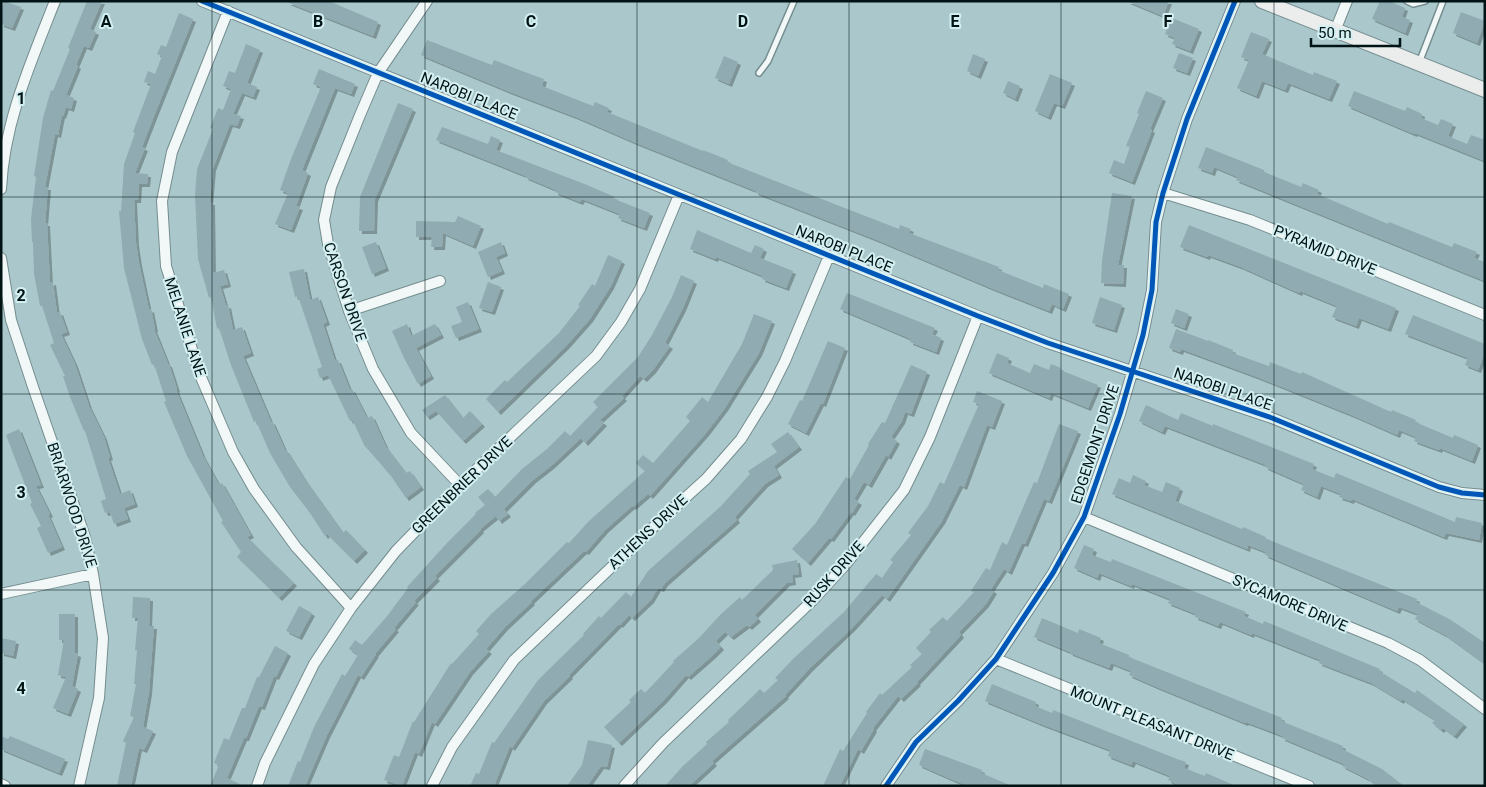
<svg xmlns="http://www.w3.org/2000/svg" width="1486" height="787" viewBox="0 0 1486 787" font-family="Roboto,sans-serif">
<style>
.building{fill:#90abb1;filter:url(#shadow)}
.lines{fill:none;stroke-linecap:round;stroke-linejoin:round}
.lane-casing{stroke:#758d8f;stroke-width:8}
.street-casing{stroke:#758d8f;stroke-width:12}
.secondary-casing{stroke:#758d8f;stroke-width:16}
.lane{stroke:#f2f7f7;stroke-width:5}
.street{stroke:#f2f7f7;stroke-width:10}
.secondary{stroke:#ebecec;stroke-width:14}
.cycleway-casing{stroke:#d4eff1;stroke-width:8}
.cycleway{stroke:#0057b8;stroke-width:5}
.grid{fill:none;stroke:#001315;stroke-width:1;stroke-opacity:0.55}
.labels{text-anchor:middle;stroke-width:4;stroke-linejoin:round;paint-order:stroke}
.street-label{font-size:15px;fill:#001315;stroke:#d4eff1}
.grid-label{font-size:16px;text-anchor:middle;font-weight:bold;fill:#001315;stroke:#d4eff1;stroke-width:4;stroke-linejoin:round;paint-order:stroke}
</style>
<defs>
<filter id="shadow"><feDropShadow dx="3" dy="3" stdDeviation="0" flood-color="#0004"/></filter>
</defs>
<rect width="100%" height="100%" fill="#aac8cb"/>
<path class="building" d="M4 1 21 7 12 28 1 24V8Z
M87 1H102L90 29 96 32 89 48 84 46 76 65 78 66 66 95 74 98 71 109 66 107 63 116 62 115 58 135 55 134 45 187H48L45 223H47L50 283 53 282 57 313 60 312 67 332 61 334 75 364 89 406 104 437 110 457 108 458 120 494 130 490 135 504 124 508 128 519 114 524 110 512 105 513 101 501 106 499 85 431H84L70 397 63 376H65L50 345 54 343 42 306H40L34 274 33 242H32L31 219 36 177 34 176 43 118 51 90 53 91 70 49 68 48Z
M329 1 378 22 373 36 287 2Z
M1127 1H1169L1163 16Z
M1380 1H1389L1405 8 1402 17 1410 20 1405 33 1372 19Z
M1461 12 1485 21 1477 43 1453 33Z
M179 13 193 19 154 116 142 147 145 148 135 173 148 174 147 184H139L138 200H134L136 243 139 263 149 310 151 309 155 329H154L168 364H169L177 389 176 390 203 456 219 485 222 483 251 535 247 537 294 583 279 598 237 557 241 552 221 522 223 521 187 456 164 402 166 401 154 364 152 365 142 339 124 268 119 211H121L124 164 135 133 133 132 151 84 144 82 148 71 155 74 162 56 157 54 161 45 166 47Z
M1172 18 1199 29 1190 51 1172 44 1175 38 1165 34Z
M1251 32 1269 39 1262 54 1313 75 1314 72 1337 81 1329 99 1288 83 1285 90 1262 81 1256 96 1237 88 1249 60 1241 57Z
M427 40 492 65 494 60 530 74 544 79 542 86 593 106 595 102 609 108 607 112 703 151V150L728 160 727 162 765 177 899 229 900 225 911 229 909 233 999 267 998 270 1043 288 1044 284 1069 294 1063 309 1052 304 1049 311 991 288 877 240 755 192 756 191 636 143 576 117 510 92 421 55Z
M246 44 260 50 247 83 257 87 253 97 242 93 233 114 241 116 237 126 230 124 213 168 210 202H212L213 273 224 270 228 284 220 286 226 306 228 305 233 330 242 327 251 353 243 356 271 422 272 421 285 450H286L305 480 343 533 346 530 365 550 354 561 327 534 325 536 310 513 290 487 270 453 256 421 254 422 231 365 219 328 217 329 211 297 209 298 198 259 195 195 197 169 213 129 210 128 218 108 223 110 231 89 223 86 229 71 235 73Z
M1179 53 1193 58 1187 73 1173 68Z
M973 54 985 59 978 76 967 71Z
M724 56 738 62 729 84 715 78Z
M319 69 355 84 351 94 335 88 302 170 308 173 296 206 300 207 291 230 275 224 288 193 280 190 291 159 321 87 313 84Z
M1050 74 1072 83 1062 106 1054 103 1048 117 1035 111Z
M1008 81 1020 86 1015 99 1003 93Z
M1146 91 1163 98 1150 129 1152 130 1132 182 1109 173 1114 160 1124 164 1130 147 1126 146 1139 114 1137 113Z
M1354 91 1405 111 1407 107 1422 114 1421 118 1438 125 1441 119 1453 124 1448 136 1467 144 1471 135 1485 140V161L1415 133 1414 134 1348 106Z
M398 103 413 109 375 199 374 231H359L360 197Z
M442 127 488 144 491 136 500 140 496 150 587 185 615 197 614 199 650 213 644 228 618 218 620 214 582 199 580 202 555 192 556 190 525 177 526 176 436 140Z
M1206 147 1264 170V172L1301 187 1303 183 1319 190 1317 194 1388 224 1389 222 1452 247 1454 243 1477 252 1474 258 1485 262V281L1236 180 1238 177 1214 167 1212 173 1198 168Z
M1112 193 1132 196 1118 265H1124L1123 284 1101 283 1102 261Z
M458 216 481 226 473 246 443 233 442 247H431L432 237H416V221L455 222Z
M1189 225 1396 308 1388 329 1359 318 1356 326 1332 317 1337 306 1300 291 1299 293 1241 267 1208 255 1207 257 1180 247Z
M697 230 751 253 755 245 764 249 760 258 793 271 786 288 762 279 763 276 716 257 715 259 690 249Z
M376 242 386 268 372 274 362 247Z
M501 242 505 253 496 257 502 271 488 277 478 252Z
M608 255 622 261 611 286 590 319 566 346 498 412 486 399 505 380 507 382 559 333 580 306 578 305 592 284 595 286Z
M304 269 310 300 318 297 327 322 323 324 335 361 338 360 350 390 352 389 367 418 372 416 386 447 406 473 410 471 421 487 406 498 391 476 366 447H365L352 419 350 421 328 375 320 378 317 369 322 367 298 296 295 297 289 272Z
M681 275 694 281 683 308 665 343 670 346 653 370 644 379 640 376 622 396 624 398 600 420 604 423 585 443 581 438 551 466 533 480 504 509 508 514 499 521 496 516 480 529 481 530 435 576 437 578 414 601 416 602 394 628 396 629 375 654H376L361 677 358 675 327 735 305 786H288L298 761 300 762 314 727 342 674 345 676 358 655 349 649 355 640 362 645 388 615 408 588 407 587 447 543 476 514 475 513 485 505 478 497 488 489 495 497 522 469 547 449 565 431 570 436 598 407 593 402 638 357 652 335 672 297Z
M488 282 501 287 492 312 479 308Z
M847 293 935 328 932 334 941 338 936 352 910 342 911 339 840 309Z
M1100 297 1122 305 1114 330 1092 323Z
M468 302 479 329 456 338 451 326 462 322 456 307Z
M1176 309 1189 314 1184 328 1171 323Z
M754 314 772 321 759 353 725 408 706 433 650 496 648 494 633 507 632 506 605 530 586 552 584 551 531 601 532 602 505 627 486 649 489 651 470 672 435 724 432 722 419 754 415 752 402 786 384 780 394 755 399 757 413 721 414 722 451 663 452 664 479 634 476 631 491 614 525 584 567 542 569 543 589 521 645 471 636 463 643 455 653 463 690 421 686 417 702 397 708 402 742 344Z
M1413 315 1485 344V352L1478 370 1465 365 1468 358 1405 334Z
M407 324 411 336 435 324 441 335 416 348 431 376 418 384 404 358 392 331Z
M1176 329 1208 341V340L1233 350 1232 353 1269 366 1270 362 1301 374 1302 372 1391 412 1392 410 1416 420 1415 422 1453 438 1454 435 1478 445 1472 461 1440 448 1439 450 1414 441 1416 437 1399 430 1397 435 1354 416 1257 377 1181 349 1180 352 1169 348Z
M828 341 845 348 823 404 821 403 806 433 788 424 800 400 802 401Z
M997 353 1009 358 1007 363 1030 373 1034 364 1049 370 1051 364 1061 368 1060 370 1098 385 1088 408 1051 393 1049 398 989 373Z
M911 365 927 372 911 414 905 412 902 421 891 437 897 441 888 457 886 455 869 485 864 482 854 499 859 502 852 513 851 512 831 539 829 538 808 563 792 549 815 524 846 477 850 479 869 445 868 444 882 422 885 423Z
M977 391 1002 401 992 427 987 425 964 487 960 485 942 521 887 599 882 595 853 627 810 668 785 695 786 696 712 761 714 763 689 786H665L683 766 707 744 706 742 729 722 728 720 751 698 760 689 764 693 778 680 775 678 794 658 844 612 876 574 882 578 893 562 890 560 911 535 908 533 928 506 940 482 944 484 979 404 973 402Z
M445 395 463 418 470 411 482 424 463 441 436 411 427 417 422 410Z
M1146 405 1178 420 1181 413 1213 426V424L1314 464 1312 469 1334 478 1336 473 1455 522 1456 517 1482 523 1479 540 1446 533 1444 537 1352 499 1351 501 1339 497 1341 494 1321 486 1317 497 1301 490 1304 484 1265 467 1266 465 1165 426 1162 432 1139 421Z
M1059 424 1078 431 1049 501 1044 499 1025 544 1022 543 1009 572 1004 569 991 589 994 591 986 604 959 632 961 635 917 682 918 683 901 699 898 696 873 728 874 729 861 751 858 749 840 786H823L840 749 843 751 867 713 866 712 880 693 882 695 912 667 910 665 922 654 916 648 931 632 929 630 943 617 947 621 974 592 971 591 986 568 990 570 1002 542 1007 545 1034 482 1037 483Z
M19 429 41 485 36 486 50 514 48 515 62 547 48 553 37 528 41 526 30 504 32 503 6 435Z
M788 432 799 447 774 466 779 475 765 484 735 517 737 520 665 583 661 589 658 588 651 600 632 618 629 615 620 625 619 624 569 675 570 676 544 701 512 748 510 746 494 786H470L476 773 479 774 492 742 494 743 538 680 584 635 583 634 599 616 601 618 626 592 631 597 648 571 720 507 750 474 748 471 777 452 771 444Z
M1133 475 1146 481 1144 485 1162 492 1166 482 1180 488 1175 501 1242 529 1243 527 1266 537 1265 538 1296 551 1417 599 1416 602 1451 620 1485 643V664L1445 635 1415 619 1418 614 1399 607 1397 611 1265 555 1266 552 1248 545 1247 549 1112 494 1119 478 1130 483Z
M1084 545 1094 549 1092 555 1111 562 1112 559 1246 612 1244 616 1263 624 1264 621 1380 669 1379 671 1415 693 1417 690 1464 724 1454 736 1443 728 1441 730 1432 723 1435 720 1402 699 1401 701 1371 683 1319 663 1320 660 1252 633 1251 635 1220 622 1218 626 1195 617 1196 614 1168 603 1170 599 1132 584 1131 586 1099 573 1097 578 1074 568Z
M797 560 799 574 792 575 793 582 787 583 755 615 758 619 749 627 747 625 731 637 725 632 716 641 721 647 713 655 688 677 686 675 664 700 619 743 604 727 631 702 629 700 641 689 645 693 674 662 673 661 699 638 720 615 740 597 742 600 773 570 772 565Z
M133 597 150 598 149 626H154L149 692 143 727 153 731 144 750 139 748 131 786H117L126 743 123 741 134 717 130 716 136 684H134L137 650H135L138 618H132Z
M299 606 312 613 299 637 286 631Z
M59 614H75V653L78 654 72 686 78 689 68 714 53 708 66 677 58 675 64 640H59Z
M1042 618 1078 633 1079 629 1101 638 1099 643 1129 655V657L1282 718 1281 721 1343 746 1342 749 1382 769 1404 786H1377L1368 779 1342 766 1344 764 1282 738 1283 736 1246 722 1245 723 1159 688 1129 675 1131 671 1111 663 1109 668 1070 653V652L1034 637Z
M1 638 16 641 13 656 1 653Z
M275 646 288 653 276 677 274 676 262 707 259 706 246 738H244L227 778 244 786H210L219 765 214 763 224 738 229 740 242 708H245L257 677H259Z
M992 684 1036 702 1035 706 1052 713 1053 710 1177 759 1186 762 1184 768 1205 776 1206 773 1236 786H1181L1168 780 1170 776 1133 761 1131 765 1108 756 1110 750 1041 724 985 701Z
M1 736 8 739 10 736 65 759 59 773 1 749Z
M588 740 612 745 607 767 601 766 587 786H567L582 765Z
M925 749 982 770 981 773 1012 786H968L951 779 919 765Z"/>
<g class="lines">
<g class="lane-casing">
<path id="lane" d="M1407 1 1413 4 1425 1
M1419 63 1443 1
M759 73 768 61 794 1"/>
</g>
<g class="street-casing">
<path id="street" d="M202 1 978 316 1048 343 1272 418 1439 487 1462 493 1485 495
M427 1 378 73 360 115 331 187 324 220 328 244 349 311 373 369 411 433 460 485
M228 11 172 152 162 201 166 266 200 375 233 452 254 489 296 547 351 608
M1335 31 1347 1
M1 189C4 122 31 62 55 1
M1163 193 1250 220 1485 315
M1 258 11 320 33 387 85 537 93 574 103 638 99 698 79 786
M349 311 440 281
M1084 517 1388 643 1420 660 1485 709
M1 594 93 574
M996 659 1309 786
M1 784 5 786
M257 786 265 763 314 664 351 608 396 551 460 485 596 356 621 322 640 289 679 195
M432 786 452 747 514 660 665 516 706 479 741 439 767 397 785 361 829 256
M624 786 663 743 813 600 846 564 904 490 930 437 978 316
M886 786 916 742 958 701 996 659 1053 573 1084 517 1120 414 1143 335 1152 290 1156 222 1163 193 1187 119 1235 1"/>
</g>
<g class="secondary-casing">
<path id="secondary" d="M1262 1 1485 90"/>
</g>
<use href="#lane" class="lane"/>
<use href="#street" class="street"/>
<use href="#secondary" class="secondary"/>
<g class="cycleway-casing">
<path id="cycleway" d="M202 1 978 316 1048 343 1272 418 1439 487 1462 493 1485 495
M886 786 916 742 958 701 996 659 1053 573 1084 517 1120 414 1143 335 1152 290 1156 222 1163 193 1187 119 1235 1"/>
</g>
<use href="#cycleway" class="cycleway"/>
</g>
<path class="grid" d="M212 1V786M425 1V786M637 1V786M849 1V786M1061 1V786M1274 1V786M1 197H1485M1 394H1485M1 590H1485"/>
<g class="labels">
<g class="street-label">
<text transform="translate(469 96) rotate(22)" y="5">NAROBI PLACE</text>
<text transform="translate(844 249) rotate(22)" y="5">NAROBI PLACE</text>
<text transform="translate(1325 250) rotate(22)" y="5">PYRAMID DRIVE</text>
<text transform="translate(345 292) rotate(71)" y="5">CARSON DRIVE</text>
<text transform="translate(185 327) rotate(72)" y="5">MELANIE LANE</text>
<text transform="translate(1223 389) rotate(19)" y="5">NAROBI PLACE</text>
<text transform="translate(1095 444) rotate(-72)" y="5">EDGEMONT DRIVE</text>
<text transform="translate(462 485) rotate(-44)" y="5">GREENBRIER DRIVE</text>
<text transform="translate(72 505) rotate(72)" y="5">BRIARWOOD DRIVE</text>
<text transform="translate(648 532) rotate(-43)" y="5">ATHENS DRIVE</text>
<text transform="translate(834 574) rotate(-48)" y="5">RUSK DRIVE</text>
<text transform="translate(1290 603) rotate(23)" y="5">SYCAMORE DRIVE</text>
<text transform="translate(1152 723) rotate(22)" y="5">MOUNT PLEASANT DRIVE</text>
</g>
</g>
<g class="grid-label">
<text x="106" y="27">A</text>
<text x="318" y="27">B</text>
<text x="531" y="27">C</text>
<text x="743" y="27">D</text>
<text x="955" y="27">E</text>
<text x="1168" y="27">F</text>
<text x="21" y="104">1</text>
<text x="21" y="301">2</text>
<text x="21" y="498">3</text>
<text x="21" y="694">4</text>
</g>
<rect width="1486" height="787" fill="none" stroke="#001315" stroke-width="5"/>
<path d="M1311 38v8h89v-8" fill="none" stroke="#001315" stroke-width="2.5"/>
<text x="1318" y="38" font-size="15" fill="#001315" stroke="#d4eff1" stroke-width="4" paint-order="stroke">50 m</text>
</svg>
